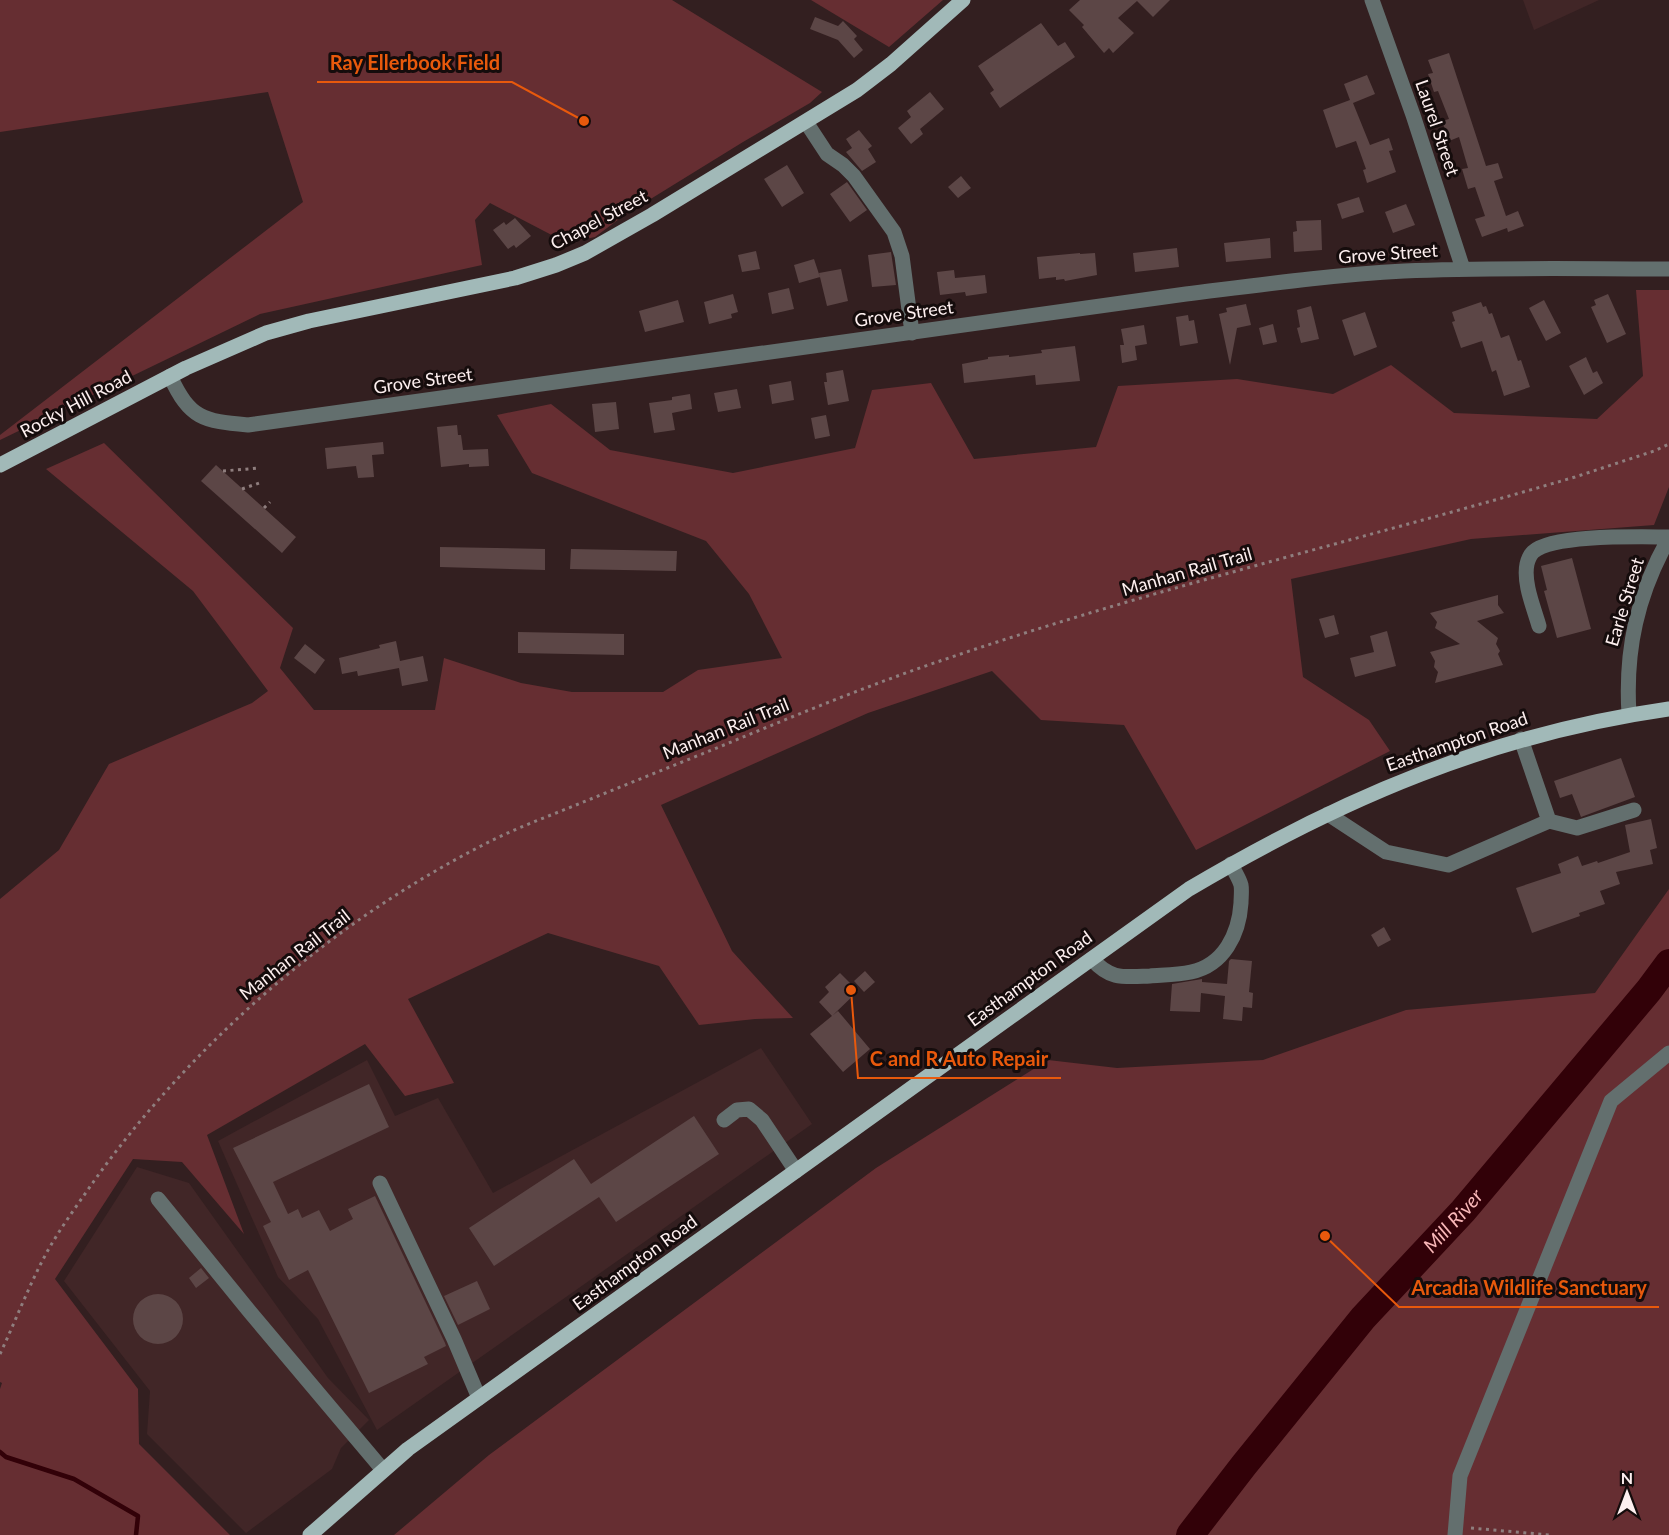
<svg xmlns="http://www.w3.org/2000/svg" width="1669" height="1535" viewBox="0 0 1669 1535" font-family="Lato,sans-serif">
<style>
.built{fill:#412627}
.green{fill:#662e32}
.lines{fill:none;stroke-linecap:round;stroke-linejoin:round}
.stream{stroke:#320108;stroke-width:4.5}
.river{stroke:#320108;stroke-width:28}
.building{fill:#5c4646}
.path{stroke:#8f7e7e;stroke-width:3;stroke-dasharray:3 4.5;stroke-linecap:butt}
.minor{stroke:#636f6e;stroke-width:15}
.major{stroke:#a1b9b8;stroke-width:15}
.labels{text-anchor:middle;stroke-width:6;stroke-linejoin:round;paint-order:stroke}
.street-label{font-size:18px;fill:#fdefef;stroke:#150c0c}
.water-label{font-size:20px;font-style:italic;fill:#f9b7b8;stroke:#150c0c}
.leader{fill:none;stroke:#e8590c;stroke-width:2}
.callout-dot{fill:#e8590c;stroke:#150c0c;stroke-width:2}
.callout-label{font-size:20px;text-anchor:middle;font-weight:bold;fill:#e8590c;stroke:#150c0c;stroke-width:6;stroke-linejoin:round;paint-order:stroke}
</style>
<rect width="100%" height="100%" fill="#331f20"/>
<path class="built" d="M1523 0H1599L1534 30Z
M761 1048 812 1124 377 1430 318 1319 278 1277 218 1141 367 1060 395 1116 438 1098 493 1193Z
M137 1167 189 1183 328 1378 369 1420 341 1448 332 1469 246 1533 147 1434 150 1391 64 1281Z"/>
<path class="green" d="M0 0H672L822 92 810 103 743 142 623 216 595 237 567 243 490 203 475 220 482 265 260 314 0 440V435L303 202 268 92 0 132Z
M811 0H943L889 47Z
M1636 290H1669V487L1654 525 1471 539 1291 579 1303 677 1369 720 1390 751 1196 850 1124 725 1041 720 992 671 868 713 661 805 732 951 793 1018 755 1019 699 1025 659 966 548 933 408 999 454 1083 405 1096 365 1044 207 1135 244 1234 182 1162 133 1159 55 1279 138 1389 139 1444 230 1535H0V1389L2 1383 0 1382V899L59 850 109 764 252 703 268 691 193 591 46 469 104 443 293 628 280 668 314 710H435L444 658 521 683 572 692H663L698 670 782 658 749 594 706 541 532 473 497 415 551 404 610 450 733 473 855 448 872 390 931 383 974 459 1096 447 1118 386 1237 379 1333 394 1391 365 1454 413 1597 419 1643 376Z
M1669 889V1535H394L489 1455 876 1168 1048 1060 1117 1068 1263 1060 1406 1010 1595 993Z"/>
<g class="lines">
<path class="stream" d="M0 1452 6 1457 74 1479 138 1516 136 1535"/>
<path class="river" id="s1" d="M1190 1535 1244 1465 1363 1318 1463 1211 1649 990 1669 963"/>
</g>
<path class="building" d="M1080 0H1170L1153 17 1137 1 1118 18 1134 33 1113 53 1109 48 1104 53 1082 27 1084 25 1069 10Z
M815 17 838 26 843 21 857 36 854 39 863 50 854 58 838 40 810 29Z
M1041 23 1058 46 1065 42 1075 57 1000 108 990 93 994 90 978 66Z
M1449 53 1486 166 1498 163 1503 178 1494 181 1506 216 1518 211 1524 226 1508 232 1507 228 1482 237 1475 219 1485 216 1475 187 1468 189 1462 169 1468 168 1459 137 1449 141 1442 121 1449 119 1438 91 1434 92 1428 74 1433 73 1428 60Z
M1367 75 1375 94 1353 103 1370 145 1389 138 1393 150 1389 151 1396 172 1367 183 1363 170 1366 169 1356 141 1336 148 1323 110 1350 100 1344 84Z
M930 92 944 109 920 129 923 134 911 144 898 128 911 117 907 111Z
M859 130 872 146 868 149 876 162 862 171 846 152 852 148 846 139Z
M787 165 804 193 782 207 764 179Z
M961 176 971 188 958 198 948 187Z
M847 182 867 210 850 222 830 194Z
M1359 197 1364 212 1342 219 1337 204Z
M1406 204 1415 225 1393 233 1385 212Z
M515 218 531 236 516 248 514 245 508 249 493 230 504 222 506 225Z
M1321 220 1322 250 1294 252 1293 232 1297 231 1296 221Z
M1270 238 1271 258 1226 262 1224 243Z
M1177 248 1179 267 1135 272 1133 253Z
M756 251 760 269 742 272 738 255Z
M891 252 896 285 872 287 868 255Z
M1080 253V254L1095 253 1097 275 1065 281 1064 279 1056 280V277L1039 279 1037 257Z
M814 259 820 277 799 283 794 265Z
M841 269 848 301 827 306 819 273Z
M954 270 955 278 985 275 987 293 966 296 965 292 940 295 937 272Z
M789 288 794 309 772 314 768 293Z
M733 294 738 312 731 314 732 318 709 324 704 302Z
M1608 294 1626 334 1607 343 1591 307 1596 305 1594 300Z
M678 300 684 322 645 332 639 311Z
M1544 300 1561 333 1546 341 1529 308Z
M1481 302 1483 307 1486 306 1489 314 1492 313 1501 338 1509 335 1518 361 1521 360 1530 387 1504 396 1496 370 1492 372 1482 341 1461 348 1452 322 1455 321 1452 312Z
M1246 304 1251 325 1237 328 1230 365 1219 314 1227 312 1226 308Z
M1311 306 1319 339 1301 343 1297 328 1300 327 1297 310Z
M1365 312 1377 347 1354 356 1342 320Z
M1188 315 1189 321 1194 320 1198 343 1180 346 1176 317Z
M1273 324 1277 342 1263 345 1259 328Z
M1144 325 1147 344 1135 346 1137 360 1122 363 1120 345H1124L1121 329Z
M1075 346 1080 381 1036 385 1035 375 964 383 962 364 988 359V357L1009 355V357L1042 353 1041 350Z
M1586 357 1593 373 1597 371 1603 383 1584 395 1569 366Z
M843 370 849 401 828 405 824 382H827L826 373Z
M791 381 794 400 772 404 769 385Z
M737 389 741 408 718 412 714 393Z
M690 394 692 409 672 413 675 430 654 433 649 403 672 400V397Z
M616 402 619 429 595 432 592 404Z
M826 415 830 436 815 439 811 418Z
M457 425 458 435H461L463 450 488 449 489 466 469 467V464L441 467 437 427Z
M383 442 384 454 372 455 374 477 358 478 356 466 327 469 325 448Z
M216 465 296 537 282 553 201 481Z
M440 547 545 549V570L440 567Z
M571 549 677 551 676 571 570 569Z
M1572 558 1591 629 1557 638 1544 591 1547 590 1541 566Z
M1498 595V605L1504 613 1477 621 1498 638 1496 644 1500 651 1498 654 1503 665 1435 683 1438 672 1434 667 1435 661 1430 652 1460 644 1435 628 1437 622 1430 613Z
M1334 615 1339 634 1325 638 1319 619Z
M1387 631 1396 666 1355 677 1350 658 1374 652 1370 636Z
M518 632 624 634V655L518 653Z
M396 641 400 661 423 656 428 681 402 686 399 668 358 676 357 671 342 674 339 658 380 648 379 645Z
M305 644 325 660 315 674 294 658Z
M1621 758 1635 797 1581 817 1572 794 1560 798 1554 781Z
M1651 819 1657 848 1650 850 1653 864 1616 872 1620 884 1600 891 1605 904 1579 913 1580 916 1532 933 1516 888 1561 873 1558 864 1578 856 1582 866 1597 861 1598 863 1630 852 1625 825Z
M1384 927 1391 940 1378 947 1371 935Z
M1231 959 1252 961 1249 992 1253 993 1252 1008 1243 1007 1242 1021 1223 1019 1225 996 1201 993 1200 1012 1170 1011 1172 984 1202 979V982L1227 984 1229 961Z
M865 971 875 982 864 992 854 981Z
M840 973 858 991 832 1016 819 1002 829 992 825 987Z
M838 1011 870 1049 843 1072 810 1034Z
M369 1084 389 1127 273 1182 288 1214 298 1209 302 1218 319 1210 330 1231 353 1219 348 1209 375 1196 445 1343 446 1346 424 1357 428 1364 369 1393 308 1270 289 1280 263 1226 271 1222 233 1148Z
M694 1116 719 1154 616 1222 599 1197 494 1266 469 1228 574 1159 591 1184Z
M201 1268 209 1278 196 1288 189 1278Z
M477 1281 490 1309 458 1325 444 1296Z
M133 1319a25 25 0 1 1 50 0a25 25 0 1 1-50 0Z"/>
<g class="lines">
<path class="path" d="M223 471 259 468
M242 489 262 482
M264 508 270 502
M0 1354C16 1320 29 1285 47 1252 61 1227 78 1204 94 1181 192 1044 331 923 481 846 511 830 544 818 576 805 625 785 675 765 724 745 796 715 869 685 943 660 1150 589 1364 539 1575 477L1654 451 1669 444
M1471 1528 1550 1535"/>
<path class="minor" d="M1372 0 1413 115 1463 269
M806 122 827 154 843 165 854 176 894 232 902 256 912 333
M170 376C190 419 203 421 248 425L1186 294C1259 285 1331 275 1404 271 1492 267 1581 269 1669 269
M1539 626C1534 608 1523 583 1527 564 1528 560 1531 554 1533 552 1553 534 1641 537 1669 537
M1629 714C1625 650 1637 595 1669 538
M1328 814 1386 852 1448 865 1549 821 1521 739
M1549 821 1577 828 1634 810
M1092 959C1110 980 1124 977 1150 976 1163 975 1178 975 1191 972 1224 965 1239 934 1241 903 1241 898 1242 890 1241 885 1239 878 1234 871 1231 864
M724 1120 737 1110 749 1109 762 1120 796 1171
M380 1183 454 1339 479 1398
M158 1199 250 1312 383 1470
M1455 1535 1460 1476 1611 1101 1669 1053"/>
<path class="major" d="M0 465 186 368 266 333 309 321 515 278 556 265 585 253 652 215 857 90 891 64 963 0
M310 1535 408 1449 1189 889C1342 798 1493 734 1669 709"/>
</g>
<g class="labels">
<g class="street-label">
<text transform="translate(1437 128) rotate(71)" y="6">Laurel Street</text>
<text transform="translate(599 220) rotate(-28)" y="6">Chapel Street</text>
<text transform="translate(1388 254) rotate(-4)" y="6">Grove Street</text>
<text transform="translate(904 314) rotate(-8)" y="6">Grove Street</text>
<text transform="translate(423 381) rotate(-8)" y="6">Grove Street</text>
<text transform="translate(76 404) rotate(-28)" y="6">Rocky Hill Road</text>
<text transform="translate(1187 572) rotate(-16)" y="6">Manhan Rail Trail</text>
<text transform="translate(1625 602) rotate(-73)" y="6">Earle Street</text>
<text transform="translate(726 729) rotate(-22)" y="6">Manhan Rail Trail</text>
<text transform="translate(1457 742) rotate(-19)" y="6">Easthampton Road</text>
<text transform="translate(295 955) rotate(-38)" y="6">Manhan Rail Trail</text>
<text transform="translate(1030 979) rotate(-36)" y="6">Easthampton Road</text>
<text transform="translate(635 1263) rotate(-36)" y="6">Easthampton Road</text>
</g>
<g class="water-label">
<text dy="7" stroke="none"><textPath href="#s1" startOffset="410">Mill River</textPath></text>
</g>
</g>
<path class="leader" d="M584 121L512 82H317M851 990L858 1078H1061M1325 1236L1399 1307H1659"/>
<g class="callout-dot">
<circle cx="584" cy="121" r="6"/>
<circle cx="851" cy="990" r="6"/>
<circle cx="1325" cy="1236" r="6"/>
</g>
<g class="callout-label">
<text x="415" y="70">Ray Ellerbook Field</text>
<text x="959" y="1066">C and R Auto Repair</text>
<text x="1529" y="1295">Arcadia Wildlife Sanctuary</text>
</g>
<g transform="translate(1627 1493)" stroke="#150c0c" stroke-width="4.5" paint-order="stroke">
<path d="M0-4.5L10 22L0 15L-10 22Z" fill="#fdefef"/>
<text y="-9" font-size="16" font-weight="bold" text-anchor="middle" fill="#fdefef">N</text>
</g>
</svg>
